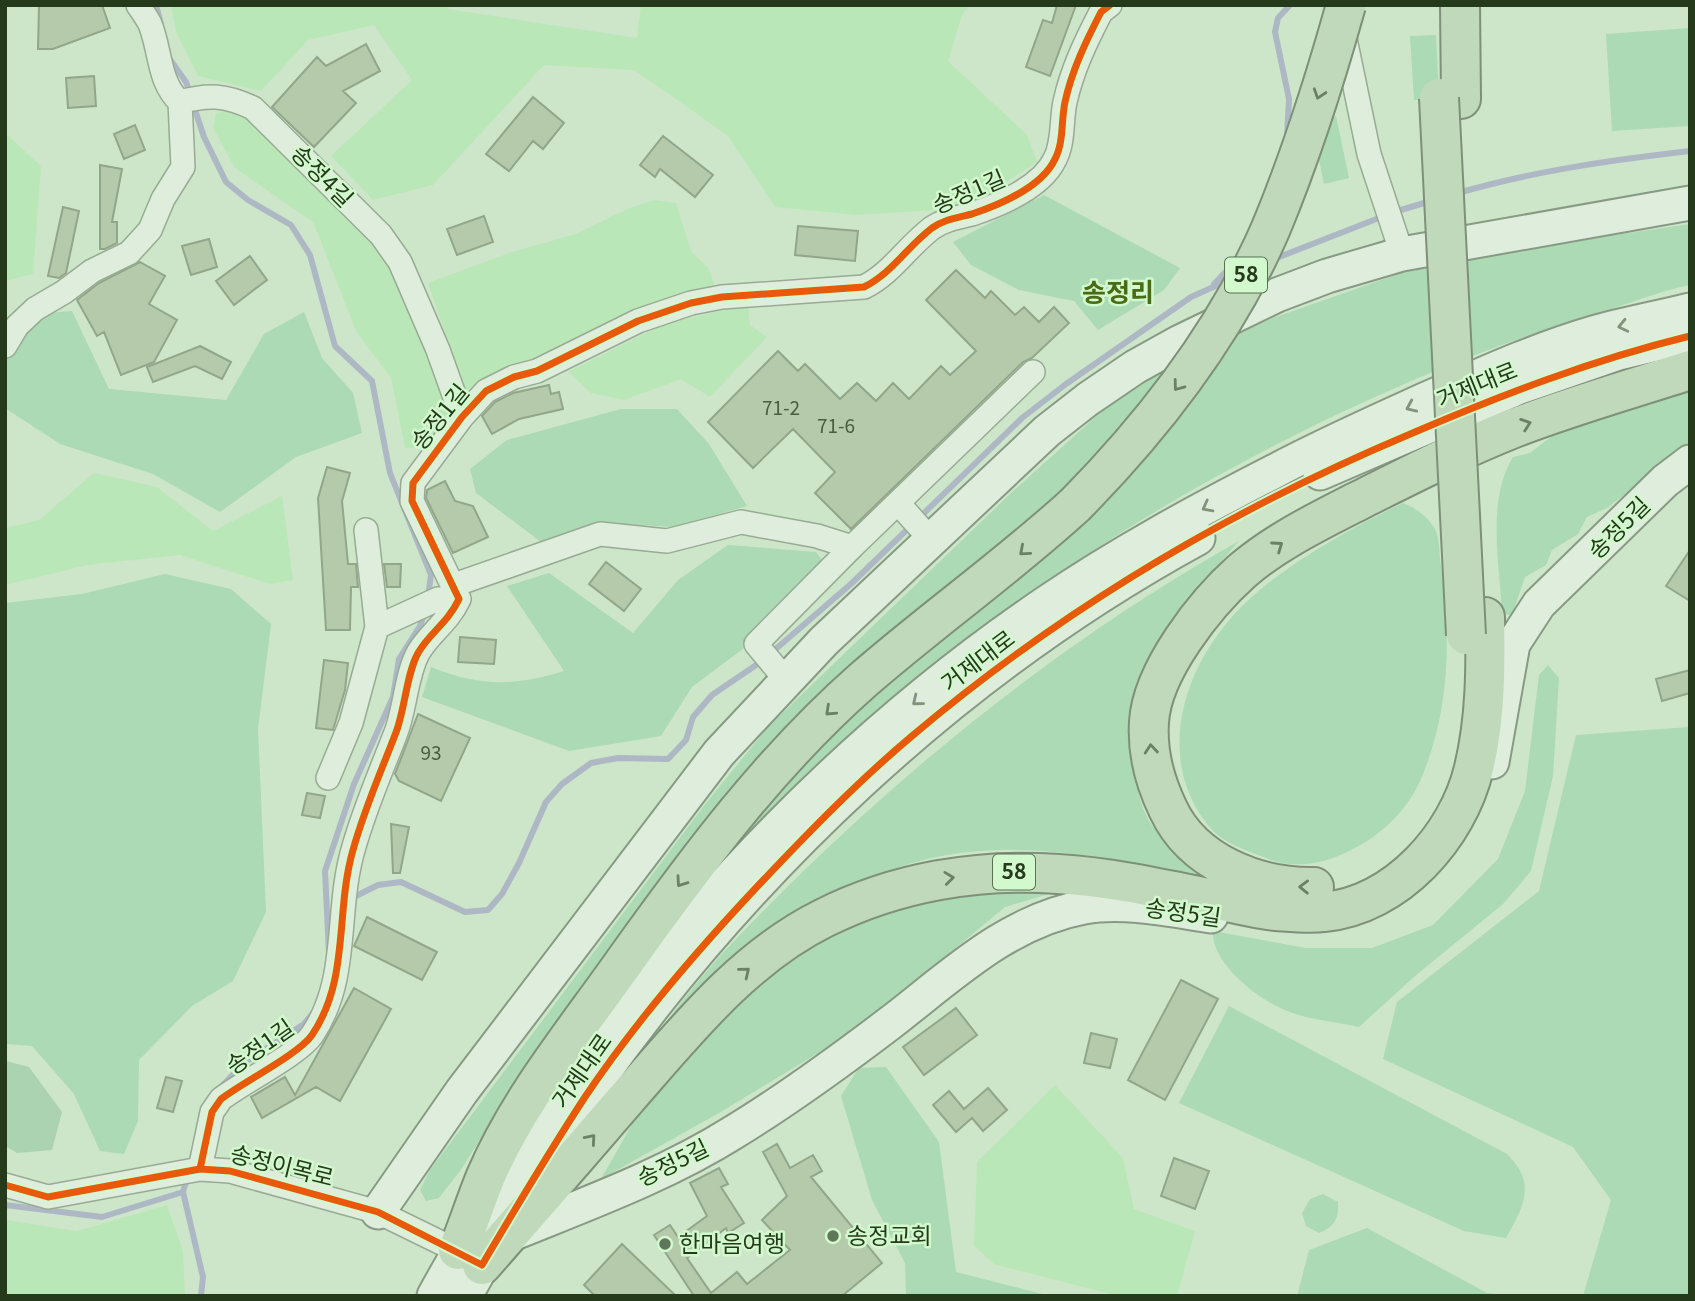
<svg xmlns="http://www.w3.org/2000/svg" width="1695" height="1301" viewBox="0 0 1695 1301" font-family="Georgia,'Noto Sans KR',serif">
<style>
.farmland{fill:#bae7b8}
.green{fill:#abdab4}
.cemetery{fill:#abd3b2}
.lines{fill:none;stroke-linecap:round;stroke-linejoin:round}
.stream{stroke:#aeb8c5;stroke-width:6}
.building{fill:#b4caaa;stroke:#92a689;stroke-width:2}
.street-casing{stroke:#98ab93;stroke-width:26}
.secondary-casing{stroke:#889a83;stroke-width:37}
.highway-casing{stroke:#7e9079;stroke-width:42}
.street{stroke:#deeddc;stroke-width:23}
.secondary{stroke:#deeddc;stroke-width:33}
.highway{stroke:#c0d9ba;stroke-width:38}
.highway-bridge-casing{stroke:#7e9079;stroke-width:42;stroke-linecap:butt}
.highway-bridge{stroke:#c0d9ba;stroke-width:38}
.cycleway-casing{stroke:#d2f9cd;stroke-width:11}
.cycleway{stroke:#e8590c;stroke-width:7}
.oneway{stroke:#6b8163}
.oneway2{stroke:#82937c}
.poi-dot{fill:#607658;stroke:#d2f9cd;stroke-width:2.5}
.labels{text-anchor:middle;stroke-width:5;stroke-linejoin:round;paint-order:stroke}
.number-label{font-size:19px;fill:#495d3f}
.shield{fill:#d2f9cd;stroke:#597350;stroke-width:2}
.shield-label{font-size:21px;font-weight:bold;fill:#25391b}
.street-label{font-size:23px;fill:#25391b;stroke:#d2f9cd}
.poi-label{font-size:23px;fill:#25391b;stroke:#d2f9cd;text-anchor:start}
.quarter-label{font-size:26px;font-weight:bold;fill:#4a6a16;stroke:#d2f9cd}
</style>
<rect width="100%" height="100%" fill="#cde6c9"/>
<path class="farmland" d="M171 5H448V9L637 38 641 5H970L962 15 948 61 1027 135 1037 162 981 198 936 210 857 215 775 207 727 135 634 70 544 65 433 185 373 200 331 156 412 80 374 25 308 40 261 91 198 76 176 32Z
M229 110 246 118 372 243 394 270 448 413 426 447 405 448 391 378 357 333 313 222 235 168 213 128 216 113Z
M5 133 41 166 33 274 5 281Z
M654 200 676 203 691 251 709 269 716 290 537 366 505 372 465 391 428 283 512 252 576 234 627 209Z
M748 305 750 325 767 337 710 397 681 379 624 400 591 393 568 372 666 323Z
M94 473 157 487 213 531 282 496 293 580 270 584 180 555 87 565 6 585 5 528 39 520Z
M1055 1085 1123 1158 1134 1209 1195 1231 1177 1296H1118L994 1264 974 1246 977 1162Z
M167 1205 183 1251 185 1296H5V1220L77 1231Z"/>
<path class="green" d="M1690 28V126L1612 131 1606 34Z
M1436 35 1439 99 1414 100 1410 36Z
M1336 116 1349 178 1324 184 1311 121Z
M1044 195 1180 268 1164 290 1098 330 1074 301 1019 290 971 265 953 242Z
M1690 224V285C1665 290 1641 299 1617 307 1555 326 1495 346 1435 371 1218 461 1018 585 843 741 795 783 752 833 708 879L688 849 604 957 525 1070 460 1171 439 1198 426 1201 420 1190 430 1170 706 803 769 726 1010 494 1112 402 1168 363 1273 318 1404 272 1491 253Z
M72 311 109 389 226 400 264 334 304 312 322 358 353 393 362 433 296 457 220 512 153 474 60 444 5 408V361L29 328 48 313Z
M1690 386V444L1607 508 1587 517 1578 534 1552 550 1546 565 1525 577 1512 615 1502 614C1500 565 1486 501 1513 457L1530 453 1565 426Z
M621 409H677L709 444 747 506 674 527 604 523 541 542 476 493 470 469 507 440Z
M1403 503C1417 509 1427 516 1435 529 1440 539 1439 555 1441 566 1451 637 1450 707 1423 774 1409 810 1381 836 1347 852 1325 863 1296 869 1271 860 1249 851 1222 844 1207 824 1157 760 1181 674 1232 617 1271 572 1348 529 1403 503Z
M1239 541C1201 585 1159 630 1138 685 1129 706 1131 736 1133 759 1135 777 1138 798 1146 815 1160 843 1190 864 1213 883 1102 853 973 827 865 882 842 894 821 916 801 931 754 968 706 1006 659 1043L652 1039C680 1005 706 969 737 938 886 783 1051 647 1239 541Z
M728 545 816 552 822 560 744 648 692 687 661 736 569 751 422 697 431 667C480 687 515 686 564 671L507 586 549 573 633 633 678 580Z
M165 574 231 589 271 624 258 729 266 912 233 981 192 1006 139 1060 138 1121 124 1154 100 1151 74 1094 32 1046 5 1044V603L82 594Z
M1548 665 1559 678 1553 776 1531 871 1503 904 1415 976 1359 1027C1337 1022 1311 1020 1290 1012 1261 1002 1211 964 1213 931L1306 948H1372L1433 925 1498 859 1525 791 1539 675Z
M1690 727V1296H1583L1611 1200 1573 1147 1383 1059 1397 1002 1539 891 1576 735Z
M1072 887 1005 907 861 1027 719 1113 601 1179 634 1121 715 1016 819 937 943 892Z
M1229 1006 1507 1154C1537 1183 1524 1206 1506 1238L1464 1231 1179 1103Z
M886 1067 939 1142 956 1272 1050 1296H906L905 1263 872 1200 841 1096 859 1068Z
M1323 1194 1338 1202C1339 1218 1335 1227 1319 1233L1306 1226 1302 1213 1310 1199Z
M1367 1228 1487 1293 1515 1296H1297L1309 1250Z"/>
<path class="cemetery" d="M6 1061 29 1067 62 1112 52 1150 17 1153 5 1146Z"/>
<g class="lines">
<path class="stream" d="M156 5 161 24
M169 58 186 82 190 93
M193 104 204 137 226 182 248 200 291 225 310 255 335 346 372 381 390 473 431 575 428 597
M1287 136 1289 99 1275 32 1278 18 1290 5
M1458 193C1534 171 1611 160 1690 151
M1394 212 1431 201
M1274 259 1384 216
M1214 284 1233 264
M770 654 852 583 1022 418 1066 384 1191 297 1229 280
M350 899 378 885 401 882 465 912 488 910 502 894 519 863 546 802 562 784 591 763 618 758 668 759 686 740 693 717 712 695 762 661
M329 954 325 871 354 784 393 697 399 659 420 626 425 611
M221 1087 244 1063 304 1024 313 1013
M187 1178 183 1192 203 1277 201 1296
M5 1205 102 1217 183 1192"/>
</g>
<path class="building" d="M39 5H102L110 28 53 49H38Z
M1057 5H1076L1050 76 1026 67 1043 20 1052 23Z
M366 44 380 71 343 91 356 103 314 147 272 107 317 57 326 66Z
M94 76 96 106 68 108 66 78Z
M533 97 564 123 543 149 533 141 509 171 486 154Z
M135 125 145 150 124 159 114 134Z
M663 136 713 175 695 197 660 169 655 177 640 165Z
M100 165 122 169 112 222H117V243L105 249H100Z
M63 207 79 211 66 273 59 278 48 276Z
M484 216 493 242 457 255 447 229Z
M798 226 858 231 855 261 795 255Z
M209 239 217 267 191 275 182 246Z
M250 256 267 280 234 305 216 281Z
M140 262 165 276 149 304 177 320 154 362 121 375 104 332 97 336 77 300 99 283Z
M956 270 985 298 991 291 1015 315 1024 307 1039 322 1054 307 1069 323 1032 358 1023 362 851 529 815 493 835 472 793 429 753 468 708 422 778 351 798 371 805 364 840 399 857 383 876 401 893 383 909 399 941 366 950 375 976 351 926 300Z
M200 346 231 362 222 379 195 366 153 382 147 367Z
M549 385 551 394 559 392 563 409 519 419 492 434 482 416 495 402 513 393Z
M327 467 350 473 342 501 348 564H356L358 587H351L350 630H326L318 498Z
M445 481 455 501 473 506 488 537 453 553 426 498 427 490Z
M1690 550V601L1666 586Z
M606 562 641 589 624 611 589 584Z
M384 564H401L400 587H387Z
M460 637 496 640 494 664 458 662Z
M324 660 348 663 345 690 333 730 316 728Z
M1690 670V693L1662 701 1656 679Z
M418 714 470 738 441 801 399 781 395 774Z
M307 793 325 796 320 818 302 815Z
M391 824 409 827 400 873H393Z
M367 917 437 952 422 980 354 946Z
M1181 980 1218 999 1165 1100 1128 1080Z
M354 988 391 1009 340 1101 316 1087 262 1118 251 1097 285 1077 295 1095Z
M956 1008 977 1035 924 1075 903 1047Z
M1091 1033 1117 1039 1110 1068 1084 1063Z
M166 1077 182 1081 173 1112 157 1108Z
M988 1088 1007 1110 983 1131 972 1118 956 1132 933 1105 949 1091 964 1109Z
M777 1144 790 1168 813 1155 822 1171 811 1177 882 1263 842 1296H694L654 1235 670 1225 678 1237 707 1216 690 1183 719 1168 728 1184 721 1187 744 1223 728 1233 726 1228 687 1258 711 1293 737 1272 747 1284 790 1250 762 1220 787 1196 763 1152Z
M1174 1158 1209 1171 1195 1209 1161 1196Z
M622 1244 676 1296H595L584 1285Z"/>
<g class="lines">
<g class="street-casing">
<path id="street" d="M138 5C142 11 147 18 150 24 161 51 158 82 180 102
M1344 34 1369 154 1402 254
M180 102C208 94 226 95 253 108L381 235 400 262 438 350 462 417
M5 346 17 326 35 309 64 292 92 271 129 253 150 230 163 199 183 167 180 102
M898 503 932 541
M852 547 1033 372
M454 585 600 534 667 541 741 522 817 536 852 547 756 644 786 680
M377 627 438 599H459
M328 778 351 723 377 627 366 530
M200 1169 212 1112 221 1099C243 1082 299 1054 312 1035 350 979 335 912 353 850 364 810 380 774 395 735 405 711 406 675 418 653 430 632 447 624 459 599L412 501 413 483 462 417 486 391 514 377 537 371 638 321 691 303 722 297 864 287C892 273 907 247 932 228 945 219 957 218 972 214 999 205 1042 187 1055 159 1064 142 1061 120 1065 102 1072 70 1086 41 1101 12L1110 5
M5 1185 48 1197 200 1169 230 1171 378 1212 468 1256"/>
</g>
<g class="secondary-casing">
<path id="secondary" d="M1320 473 1517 388 1619 353 1690 336
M1492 762 1513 644 1539 604 1665 481 1690 462
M378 1212 462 1091 719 753 824 641 1047 431 1088 399 1135 367 1180 342 1277 295 1327 276 1402 254 1690 203
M507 1236C583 1205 664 1176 734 1132 788 1099 840 1061 890 1023 950 977 1007 921 1084 907 1125 900 1171 910 1211 916
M434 1296C584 1022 787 779 1046 603 1119 553 1197 511 1275 471 1324 445 1374 423 1424 400 1479 376 1535 350 1593 333 1625 324 1658 318 1690 310
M465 1296C503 1228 543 1157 588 1094 746 869 956 670 1198 538"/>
</g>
<g class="highway-casing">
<path id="highway" d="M1460 5 1461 99
M1314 887C1258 888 1193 863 1168 809 1155 782 1147 752 1149 722 1152 671 1205 604 1242 571 1277 541 1319 521 1360 500 1410 475 1461 449 1514 428 1571 406 1631 389 1690 370
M458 1250C468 1226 476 1200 486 1176 520 1097 578 1028 627 958 698 859 770 762 863 680 932 620 1007 567 1075 505
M482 1265C531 1209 579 1154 627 1098 685 1032 743 958 824 918 896 882 978 868 1058 874 1108 877 1159 888 1208 898 1230 902 1253 909 1276 911 1291 912 1309 914 1324 912 1397 905 1458 836 1474 768 1486 718 1486 667 1485 617"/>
</g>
<use href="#street" class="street"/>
<use href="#secondary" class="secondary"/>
<use href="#highway" class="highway"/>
<g class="highway-bridge-casing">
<path id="highway-bridge" d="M1439 98 1466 635
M1075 505C1154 425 1226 332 1271 228 1301 156 1325 80 1346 5"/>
</g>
<use href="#highway-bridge" class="highway-bridge"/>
<g class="cycleway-casing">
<path id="cycleway" d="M200 1169 212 1112 221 1099C243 1082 299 1054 312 1035 350 979 335 912 353 850 364 810 380 774 395 735 405 711 406 675 418 653 430 632 447 624 459 599L412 501 413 483 462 417 486 391 514 377 537 371 638 321 691 303 722 297 864 287C892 273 907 247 932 228 945 219 957 218 972 214 999 205 1042 187 1055 159 1064 142 1061 120 1065 102 1072 70 1086 41 1101 12L1110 5
M5 1185 48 1197 200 1169 230 1171 378 1212 482 1265C515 1209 549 1152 585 1097 634 1024 694 954 754 890 804 837 856 783 912 736 1060 611 1230 510 1408 435 1501 395 1592 360 1690 336"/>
</g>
<use href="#cycleway" class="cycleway"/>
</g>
<defs><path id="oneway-chevron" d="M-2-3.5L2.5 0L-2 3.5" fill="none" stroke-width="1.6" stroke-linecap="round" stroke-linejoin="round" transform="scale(1.75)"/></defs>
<g class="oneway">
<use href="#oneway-chevron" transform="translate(1319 94) rotate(108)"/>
<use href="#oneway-chevron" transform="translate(1178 386) rotate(127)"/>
<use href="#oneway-chevron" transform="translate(1526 424) rotate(-19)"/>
<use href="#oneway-chevron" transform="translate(1278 546) rotate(-35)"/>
<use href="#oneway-chevron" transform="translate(1024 551) rotate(139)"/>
<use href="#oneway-chevron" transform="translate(830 711) rotate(137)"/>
<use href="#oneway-chevron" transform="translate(1151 749) rotate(-95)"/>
<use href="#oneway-chevron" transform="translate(949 878) rotate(-7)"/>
<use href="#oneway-chevron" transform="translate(681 882) rotate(125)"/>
<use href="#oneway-chevron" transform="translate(1304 887) rotate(-179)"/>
<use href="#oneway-chevron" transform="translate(745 972) rotate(-39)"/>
<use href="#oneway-chevron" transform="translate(591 1139) rotate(-49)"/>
</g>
<g class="oneway2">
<use href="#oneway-chevron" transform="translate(1623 326) rotate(167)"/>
<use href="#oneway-chevron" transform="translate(1411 407) rotate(156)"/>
<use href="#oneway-chevron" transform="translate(1207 507) rotate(152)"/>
<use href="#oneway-chevron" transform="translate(917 701) rotate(141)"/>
</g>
<g class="poi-dot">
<circle cx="833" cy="1236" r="7"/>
<circle cx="665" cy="1244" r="7"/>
</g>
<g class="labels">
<g class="number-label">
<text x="781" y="415">71-2</text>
<text x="836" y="433">71-6</text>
<text x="431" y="760">93</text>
</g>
<g class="shield">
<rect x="1225" y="257.5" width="42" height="35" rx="5"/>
<rect x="993" y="854.5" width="42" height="35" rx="5"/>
</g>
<g class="shield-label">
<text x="1246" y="282">58</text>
<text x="1014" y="879">58</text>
</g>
<g class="street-label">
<text transform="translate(322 176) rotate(45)" y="8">송정4길</text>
<text transform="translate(969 192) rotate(-23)" y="8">송정1길</text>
<text transform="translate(1477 385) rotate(-22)" y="8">거제대로</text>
<text transform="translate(440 417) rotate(-51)" y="8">송정1길</text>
<text transform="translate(1619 528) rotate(-45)" y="8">송정5길</text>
<text transform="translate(978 661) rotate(-37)" y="8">거제대로</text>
<text transform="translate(1183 913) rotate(8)" y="8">송정5길</text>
<text transform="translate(260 1047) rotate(-35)" y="8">송정1길</text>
<text transform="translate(582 1071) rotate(-55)" y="8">거제대로</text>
<text transform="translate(673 1163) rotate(-26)" y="8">송정5길</text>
<text transform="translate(282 1166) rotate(14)" y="8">송정이목로</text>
</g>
<g class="poi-label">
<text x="847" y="1244">송정교회</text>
<text x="679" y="1252">한마음여행</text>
</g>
<g class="quarter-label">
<text x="1118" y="302">송정리</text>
</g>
</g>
<rect width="1695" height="1301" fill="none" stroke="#25391b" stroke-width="14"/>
</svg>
